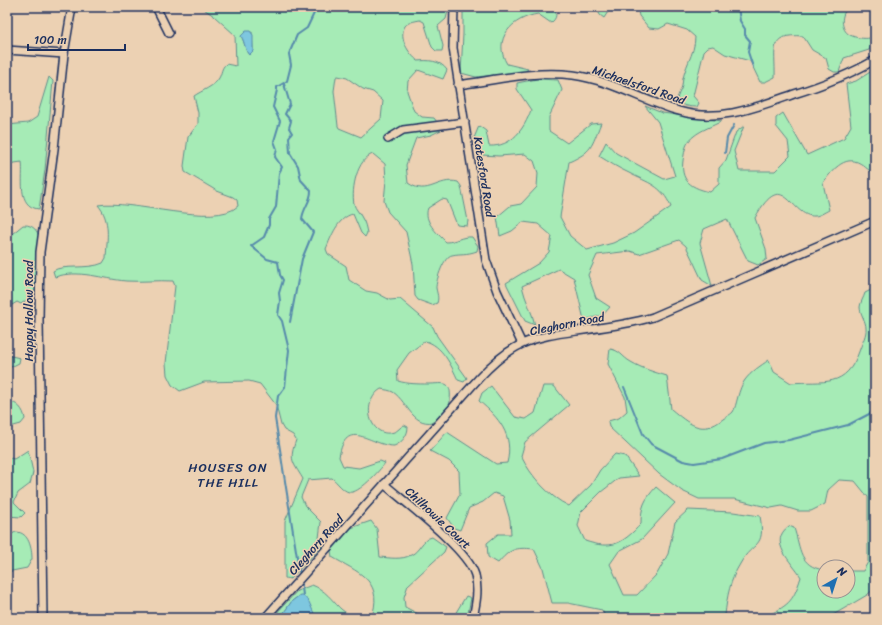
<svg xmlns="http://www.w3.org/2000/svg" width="882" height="625" viewBox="0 0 882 625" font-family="Sriracha,sans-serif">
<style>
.green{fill:#a6ebb6;stroke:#608d8a;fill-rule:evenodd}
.water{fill:#7ec7df;stroke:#568aab}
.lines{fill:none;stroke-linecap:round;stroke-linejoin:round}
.stream{stroke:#568aab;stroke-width:2}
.minor-casing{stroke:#1b2f5e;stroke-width:10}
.minor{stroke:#ecd1b3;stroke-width:7}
.labels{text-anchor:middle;stroke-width:3;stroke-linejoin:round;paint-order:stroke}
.street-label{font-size:12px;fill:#1b2f5e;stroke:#ecd1b3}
.neighbourhood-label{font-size:13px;letter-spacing:1px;fill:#1b2f5e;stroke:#ecd1b3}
</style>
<rect width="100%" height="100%" fill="#ecd1b3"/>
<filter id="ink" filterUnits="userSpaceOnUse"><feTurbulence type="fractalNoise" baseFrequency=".025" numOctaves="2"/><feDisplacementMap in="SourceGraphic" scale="8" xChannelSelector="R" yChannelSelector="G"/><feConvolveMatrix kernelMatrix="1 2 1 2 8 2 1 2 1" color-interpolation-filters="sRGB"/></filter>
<g filter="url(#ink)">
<path class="green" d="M201 7H449L446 19 438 26 443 46 442 51H436L432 47 424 22 420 20C415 21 408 22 405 26 398 38 409 54 418 61 428 60 440 60 447 70L443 79 418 70 408 81 407 91 414 111 422 117 434 118 440 126 441 130 431 135 416 138 406 165 408 183C428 197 438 177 458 182L461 186 468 221 467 226 457 225 447 200 442 199 428 208C423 221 437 233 446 242 455 242 462 236 472 237L478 246 477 251C466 255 461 253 452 255 444 256 436 280 436 288 437 294 439 297 437 303L432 305 418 300 415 296 413 264 406 232 388 212 384 201 386 180 385 164 373 154C357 159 351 189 354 204 355 209 360 213 362 218 365 222 366 228 367 233L365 237 361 233 353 214C338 217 331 237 326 249L328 254 346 266 349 280 366 291 377 293 390 300 400 299 433 327 437 336 467 378 464 382 458 380C451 365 442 345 425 341L409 353 397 370 398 381C407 384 419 384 428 384 444 384 452 379 450 401 449 409 447 418 438 421 412 429 409 403 393 392 389 390 386 390 381 389 359 403 371 440 394 432 398 431 400 427 404 425L408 427C408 435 402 443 394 446 371 446 346 416 339 457L343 466 359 468 380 461 385 463C380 470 358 495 349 492 343 491 337 482 332 478L308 480 301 497 305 506 321 522 319 538 322 546 290 579 285 578V521L303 479C292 461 289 460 296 440L293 435 284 430 281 425 276 405 260 384 249 381 204 382 180 391 172 385 167 375 166 363 175 286 173 281C158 280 142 282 126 281 103 279 78 269 55 277L53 271C62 264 88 270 103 263L106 258C107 239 111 220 98 205 132 199 215 228 238 206L237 200 233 197 217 191 185 172 184 166 188 137 198 124V113L194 96C201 91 215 86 219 78 222 73 221 68 226 64L236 66 235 35 214 16ZM252 32 253 49 249 55C245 51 245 42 241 36ZM338 76 347 78 363 89 373 92 383 101 381 119 361 137 339 128 338 126 334 91 336 77Z
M463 7H487L493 11H504L520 7H554C557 14 557 18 551 23L538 14C512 18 492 39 507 64L528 69 524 72 476 77 461 73 463 34Z
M596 7H611L604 18 600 15Z
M637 7H849C840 13 840 30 850 35 856 38 864 39 870 38L874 41 869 50 844 58 839 72H834L829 69 826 58 812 50 803 36C767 33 776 50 775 77L765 82H760L750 61 725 54 713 46 708 47 704 51 693 96 699 103 697 107C689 107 682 106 677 101 677 95 681 91 682 86 683 67 695 55 695 37L687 30 668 24 659 29 649 28 639 16Z
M875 69V178C874 172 868 170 864 166 847 152 833 169 823 183L829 210C825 212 819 216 815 216 790 218 784 165 755 218L766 249 767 259 758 265 748 261 727 219 704 229 700 243 712 286 702 280 686 246 679 240 639 254 630 251 597 255 588 275 596 298 610 307 603 315 584 320 574 278 559 269 522 286C525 300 532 311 535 325L525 321 506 283 539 263 549 252 552 236 538 224 523 222 512 231 500 236 497 217 510 206 521 204 537 187 538 173 534 161 525 154 499 156 481 155 474 138 479 126 486 131 489 146C512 147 524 129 531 110L517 89V83L537 79 558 80 562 90 549 117V131L567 143 591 124 601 123C591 147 593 151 569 162L560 217 570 236 587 250 613 243 634 233 671 207C662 185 648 183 629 173 618 168 609 162 599 156L606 142 616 153 664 179 675 176 658 122 645 106 662 113 722 121C713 126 701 130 694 136 687 141 685 148 684 155 679 178 687 187 710 192L719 184V168L726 160 736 132 744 126 734 151 739 171H775L790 156 788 141 776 126V118L783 113 807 155 844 138 851 126 846 84 856 81Z
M49 77 53 81 45 170 39 209C16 207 24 177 22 162L7 164V125L28 123 37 117Z
M23 225C51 223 38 274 36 290L33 295 21 304 17 302 7 308 9 267 7 238Z
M875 288V588L867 595 828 618H764C788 604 792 605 801 577 792 562 767 542 789 526L794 528C801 549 799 566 824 570V591H848V571H863L868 562V497L855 481 839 480 828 490 825 504 811 511H798L782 506 771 508 734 499H699L682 491 659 474 609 427 608 421 619 418 627 411 625 397 608 364 610 349C620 350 622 357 631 362 643 369 654 372 667 376L671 409C689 424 702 436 723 419 726 417 730 415 733 412 737 405 738 389 745 380 751 372 760 366 769 360L774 372 791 383C824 380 846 390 860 349 862 343 867 334 866 328 866 321 860 314 860 307 860 303 864 297 865 293Z
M7 355 20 358 19 363 7 369Z
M491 386 515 417 526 419 535 413 543 386H554L569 405 525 442 521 456C531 476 548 496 569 506L591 485 600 470 615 454 625 456 639 476 619 478 601 492 581 512 578 526 585 541C612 550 622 544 641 524 641 507 644 500 656 487L675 503 642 539 619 551 610 564 624 595H637L657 574 668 554 675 522 688 510 733 512 760 516C766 550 753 540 740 564 730 580 727 597 725 615L728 618H606L602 610 568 603H552L543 568 534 549C515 547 510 549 498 563L488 557 487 543 498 534H511L510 520 503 496 494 493 483 502 469 508 460 530 454 528 447 518 460 494 459 471 449 461 430 451 447 432 496 464 507 463C514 435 499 418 479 401L482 393Z
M7 402C17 401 24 410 25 419L21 424 10 427 7 431Z
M28 450 33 472 32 477 30 484 18 493 14 502 25 513 21 517 7 516V457L14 459Z
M371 521 377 529 380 557C390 558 402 560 411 555 420 551 422 539 432 537L446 547 444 552 408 585 404 597 405 607 424 617 430 618H316L300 595 292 601 280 618H272L297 591 312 585C339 595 337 625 373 613 382 579 357 572 332 557L331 551 351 528Z
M16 532C29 532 32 549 32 559L27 568 7 572V536Z
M466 596 471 598 467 618H449L455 614Z"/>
<path class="water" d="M246 31H250L253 35V51L249 55C245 51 245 42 241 36Z
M300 595H303L309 602 316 618H280L292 601Z"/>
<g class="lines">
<path class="stream" d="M738 7 740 21 745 29V35L750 41 748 52 753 67
M284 84 290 104 285 114 291 121 289 128 292 133 289 137 290 153 298 166 301 180 311 191C311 202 303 208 302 219L313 232 302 259 290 322
M725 153 727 138 734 125
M624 387 643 434 651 444 683 461 694 463 722 459 764 443 789 440 848 425 875 411
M300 576 275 418 278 396 285 387 289 350 282 321 278 315 280 301 279 293 283 280 280 275 278 262 267 259 251 246 264 237 269 225V219L276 207 279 173 282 167 275 157 277 149 274 141 280 121 273 107 277 90V87L287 81 291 65 289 54 297 35 307 28 317 7
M301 580 303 595"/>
<g class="minor-casing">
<path id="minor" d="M156 7 169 33
M454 7 453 48 486 260 497 291 522 344
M7 50 64 54
M458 85C496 80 535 70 573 75 611 80 643 101 679 111 719 123 757 107 794 94 823 85 849 75 875 60
M388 139 403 130 465 122
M384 484C407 504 467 549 475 575 479 590 476 604 473 618
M43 618 39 320 40 252 54 149 64 54 72 7
M265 618 479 378C491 365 505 352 522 344 541 335 563 333 584 330 607 327 630 324 653 317L875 221"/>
</g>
<use href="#minor" class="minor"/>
</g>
</g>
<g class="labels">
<g class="street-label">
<text transform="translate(639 85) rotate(19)" y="4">Michaelsford Road</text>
<text transform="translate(484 177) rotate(81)" y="4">Katesford Road</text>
<text transform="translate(29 311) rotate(-90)" y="4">Happy Hollow Road</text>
<text transform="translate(567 324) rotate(-11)" y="4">Cleghorn Road</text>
<text transform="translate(438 518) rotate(43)" y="4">Chilhowie Court</text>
<text transform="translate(316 545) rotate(-48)" y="4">Cleghorn Road</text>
</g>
<g class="neighbourhood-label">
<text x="228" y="472">HOUSES ON<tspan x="228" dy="15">THE HILL</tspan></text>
</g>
</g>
<rect width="882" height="625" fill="none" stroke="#ecd1b3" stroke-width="24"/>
<rect x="12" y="12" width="858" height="601" fill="none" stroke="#1b2f5e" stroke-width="1.5" filter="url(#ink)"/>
<g transform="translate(836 579) rotate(39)"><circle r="19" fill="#ecd1b3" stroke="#989091"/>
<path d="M0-3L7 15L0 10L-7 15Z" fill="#1f6fb2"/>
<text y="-6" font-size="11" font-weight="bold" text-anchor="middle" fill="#1b2f5e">N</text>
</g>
<path d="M28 44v6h97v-6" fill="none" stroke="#1b2f5e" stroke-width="2"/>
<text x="34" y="44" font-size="12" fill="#1b2f5e" stroke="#ecd1b3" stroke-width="3" paint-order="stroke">100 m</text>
</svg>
